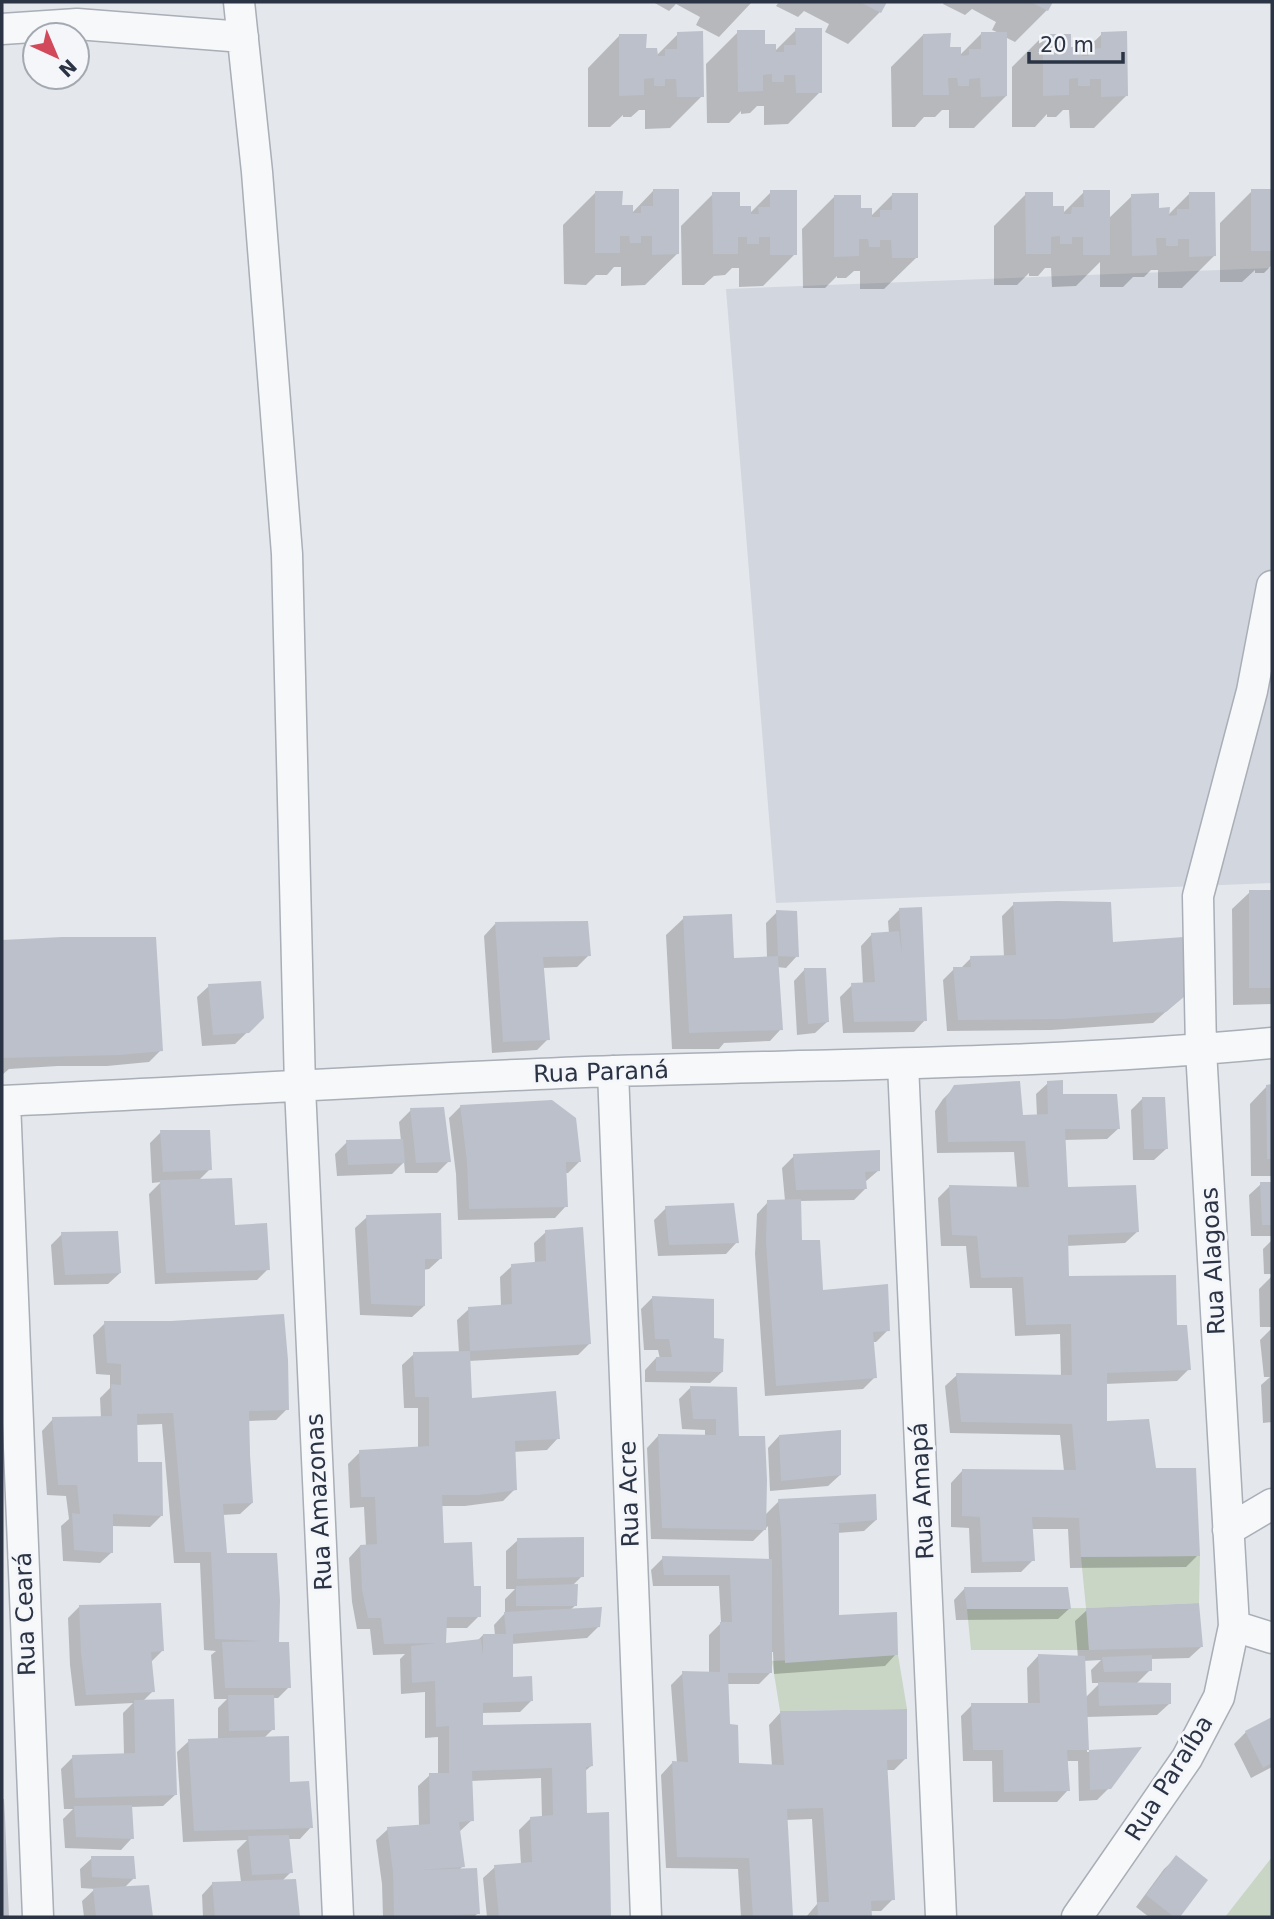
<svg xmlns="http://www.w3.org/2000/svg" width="1274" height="1919" viewBox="0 0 1274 1919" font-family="'DejaVu Sans',sans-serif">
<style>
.built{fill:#d2d6de}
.green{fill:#c9d6c5}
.shadow{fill:#0003;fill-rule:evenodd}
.building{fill:#bbc0ca}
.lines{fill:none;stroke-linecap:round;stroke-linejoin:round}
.minor-casing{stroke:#a9aeb7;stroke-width:33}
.minor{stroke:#f7f8fa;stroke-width:30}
.labels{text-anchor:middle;stroke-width:6;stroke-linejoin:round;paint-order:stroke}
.street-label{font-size:24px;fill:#2b3445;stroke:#f4f6f9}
</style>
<rect width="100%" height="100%" fill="#e4e7ec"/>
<path class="built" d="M1272 268V883L776 903 726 289Z"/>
<path class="green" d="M1200 1556 1199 1603 1087 1608 1089 1650H971L967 1609 1086 1608 1081 1557Z
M898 1655 907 1709 780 1711 772 1661Z
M1272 1857V1917H1225Z"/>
<path class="shadow" d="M653 2H752L719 37 696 25 700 17 676 4 669 11Z
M779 2H885L880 12 848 44 825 32 829 24 804 11 798 17 776 6Z
M944 2H1051L1047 10 1015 42 1005 37 1006 96 974 128H949V110H942L935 117H924L915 127H892L891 67 923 35 960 55 981 34 999 33 992 30 996 22 972 9 965 15 943 4Z
M796 30 820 92 788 124 764 125V106H757L750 113 741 114V111L729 123H707L706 64 738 32 774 52Z
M678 34 702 96 670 128 645 129V110H639L631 117H623V115L610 127H588V68L620 35 656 56Z
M1102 34 1126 96 1094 128H1070L1069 110H1063L1056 117H1047V114L1035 127H1012V67L1044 35 1080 55Z
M1272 190V265L1264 273H1255V270L1242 282H1220V223L1252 191Z
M653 191 678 253 645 285 621 286V267H614L607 275H596L586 285 564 284 563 225 595 193 632 213Z
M771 192 795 254 763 286 739 287V268H732L725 275 714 276 704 285H682L681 226 713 194 749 214Z
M1084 192 1108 219 1132 196 1168 215 1190 193 1214 256 1182 288H1158V270H1151L1144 277H1133L1123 287H1100V262L1076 286 1052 287 1051 268H1045L1038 276H1029V273L1017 285H994V226L1026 194 1062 214Z
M892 195 917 257 884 289H860V271H854L846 278H837V276L825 288H803L802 229 834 197 870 217Z
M1250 892H1272V1004L1233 1005 1232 909Z
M1014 904 1111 944 1171 1007 1153 1023 1051 1030 947 1031 943 980 954 969H960L971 958 1004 957 1002 916Z
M900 909 925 1020 914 1032 843 1033 840 997 852 985H863L861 946 872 934H889L888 921Z
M777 912 797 956 786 968 777 967 781 1029 770 1041 724 1043 719 1049H672L666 935 684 918 733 962 767 958 766 923Z
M495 924 589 955 577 967 542 968 548 1039 537 1050 492 1053 484 936Z
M62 939 161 1050 149 1062 107 1066H58L9 1069 2 1075V942Z
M805 969 827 1022 815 1033 797 1035 794 981Z
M209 986 263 1017 235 1044 202 1046 197 997Z
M1048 1083 1062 1096 1119 1128 1107 1139 1064 1140 1067 1188 1137 1232 1125 1243 1066 1246 1068 1278 1175 1326 1189 1369 1177 1381 1105 1384V1423L1154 1470 1198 1555 1186 1567 1070 1568 1068 1529H1031L1033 1560 1021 1572 971 1573 969 1528 951 1527V1483L962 1471H1064L1060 1435 950 1433 945 1386 957 1375 1061 1376 1060 1334 1015 1336 1012 1288H970L966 1246H941L938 1198 949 1187 1017 1188 1014 1152 937 1153 935 1111 943 1099 955 1087 1022 1117 1037 1116 1036 1094Z
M1267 1086H1272V1176H1251L1250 1104Z
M1143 1098 1166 1149 1154 1160H1133L1131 1110Z
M461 1106 579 1162 568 1173H565L566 1206 555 1218 458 1220 456 1174 449 1118Z
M411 1110 449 1161 437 1173H405L404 1162 392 1174 337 1176 335 1154 347 1142 401 1141 399 1122Z
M161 1132 210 1169 198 1181 268 1269 257 1280 155 1284 149 1194 161 1182 152 1183 150 1143Z
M794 1156 879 1170 865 1182 866 1188 854 1200 799 1201 801 1242 822 1292 888 1330 876 1342H872L875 1377 863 1389 765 1396 755 1254 757 1214 768 1202 785 1201 782 1168Z
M1272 1183V1236H1251L1249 1195 1261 1184Z
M666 1208 737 1242 726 1254 658 1256 654 1220Z
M367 1217 441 1258 429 1269 423 1270 424 1306 412 1317 360 1315 355 1228Z
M546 1232 589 1344 578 1355 469 1361 471 1400 558 1438 547 1450 513 1452 515 1489 503 1501 465 1506H441L443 1544 472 1588 479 1616 467 1628H444V1645L477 1641 483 1635 495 1636 494 1625 505 1613V1599L515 1589H506V1551L518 1540 582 1576 572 1586 576 1605 570 1610 598 1627 587 1638 511 1644V1679L531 1701 520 1712 481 1713 482 1727 591 1766 584 1772 586 1815 610 1917H487L483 1878 495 1867 521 1865 519 1830 531 1818H542L541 1778 471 1781 472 1820 459 1832 463 1866 459 1870 478 1913 474 1917H383L382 1884 376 1840 388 1829 419 1826 418 1786 430 1775 438 1774V1737L425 1738V1692L401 1694 400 1659 405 1654 373 1655 370 1629H357L352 1602 349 1558 360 1546H366L364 1507 350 1508 348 1464 360 1452 418 1448V1408H404L402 1365 414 1354 459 1353 457 1320 469 1309 501 1306 500 1277 512 1266 535 1264 534 1243Z
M62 1234 120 1273 108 1284 54 1285 51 1245Z
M1272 1240V1274H1264L1263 1249Z
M1272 1276V1327H1260L1259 1289Z
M652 1298 713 1340 722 1372 710 1383 645 1382V1370L656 1358 660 1359 658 1350H644L641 1309Z
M105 1323 287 1409 276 1420 248 1421 252 1503 240 1514 222 1515 225 1555 277 1644 289 1687 278 1698H272L273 1729 264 1738 311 1827 300 1839H288L291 1872 282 1881H295L298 1917H203L202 1895 213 1883 241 1882 237 1850 247 1840 183 1842 177 1752 189 1741 218 1740V1708L227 1699H214L211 1655 216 1651 204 1650 200 1563H174L162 1424 136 1425V1463L162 1515 150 1527 111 1526 112 1552 100 1563 63 1561 61 1526 69 1519 66 1496 47 1495 42 1431 53 1419 101 1418 100 1398 110 1388V1375L96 1374 93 1335Z
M1272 1328V1422L1263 1423 1261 1385 1270 1377H1264L1260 1340Z
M690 1388 737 1437 765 1515 779 1501 876 1520 864 1531 837 1533 838 1617 896 1654 885 1666 774 1674 773 1652H770V1673L759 1684H727L729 1726 738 1765 772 1766 769 1725 780 1713 906 1758 894 1770H886L893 1899 881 1911H870V1917H806L817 1904 812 1819 786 1820 791 1917H741L738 1869 666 1868 661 1775 672 1763H677L671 1685 683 1673 709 1674V1635L721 1623 719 1586H653L651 1570 663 1558 769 1561 768 1526 753 1541 651 1539 647 1448 658 1436 705 1437V1430L682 1429 679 1399Z
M779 1436 840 1475 828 1486 770 1491 768 1448Z
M965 1588 1070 1608 1058 1619 956 1620 954 1600Z
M79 1607 162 1651 151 1662 153 1691 143 1701 175 1795 163 1806 130 1807 132 1838 121 1850 65 1848 63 1819 73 1809H64L61 1769 73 1757 124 1755 123 1713 133 1703 75 1706 70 1665 68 1618Z
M1087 1610 1201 1647 1189 1658 1150 1659V1670L1136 1684 1169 1704 1157 1715 1086 1717 1087 1752 1138 1749 1109 1788 1097 1800 1079 1801 1078 1761H1066L1068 1790 1057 1802H993L992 1761H963L961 1716 972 1705H1028L1027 1668 1038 1656 1078 1658 1075 1621ZM1101 1660 1091 1670 1092 1683H1100L1085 1698 1083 1661Z
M1272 1719V1767L1251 1778 1234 1744 1246 1732Z
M2 1784V1796L7 1917H2Z
M92 1858 134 1878 124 1888 148 1887 152 1917H84L82 1901 95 1889 81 1888 80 1869Z
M1176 1858 1206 1881 1178 1917H1149L1136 1907 1164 1869Z"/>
<path class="building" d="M860 2H887L881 13Z
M1031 2H1053L1048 11Z
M795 28H822V93H796L795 75H784V82H772V74L763 75V91L738 92 737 30H765V44H776V52H784V45H796Z
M703 31 704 97H677L676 79H665V86H654V78L644 79V95L619 96V34H647L646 48H657L658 56H665V49H677V32Z
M1127 31 1128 96 1101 97V79H1090V86H1078V78L1069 79V95L1043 96V34H1071V47H1082V56H1089V49L1101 48V32Z
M981 32H1007V96L981 97 980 78 969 79V86H958L957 78H948L949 95H923V34L951 33 950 47H961V56L969 55V49H981Z
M653 189H679V254L652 255V236H641V243H630L629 236H620V253H595V191H623L622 205H633V213H641V206H653Z
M1251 189H1272V251H1251Z
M770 190H797V255H770V237H759V244H747V237H738V254H713L712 192H740V206H751V214H759L758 207H770Z
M1083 190H1110V255H1083V237H1072V244H1060V236L1051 237V254H1026L1025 192H1053V206H1064V214H1071L1072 207H1084Z
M1189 192H1215L1216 256 1189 257V239H1178V246H1166V238H1156L1157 255 1132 256 1131 194 1159 193V208L1170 207 1169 216 1177 215V209H1189Z
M892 193H918V258H892L891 240H880V247H869L868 239H859V256L834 257V195H861V208H872V217H880V210H892Z
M1249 890H1272V988H1249Z
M1058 901 1111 902 1113 942 1184 937 1185 996 1166 1012 1063 1019 958 1020 953 967H971L970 956 1016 955 1013 902Z
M922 907 927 1021 854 1022 851 983 875 982 871 933 899 931 902 956 899 908Z
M776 910 797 911 799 957 778 956 783 1030 689 1033 683 916 732 914 734 958 778 956Z
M588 921 591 956 543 957 550 1040 503 1042 495 922Z
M62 937H156L163 1051 120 1055 2 1058V940Z
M804 968H826L829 1022 808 1024Z
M261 981 264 1018 249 1033 213 1035 208 984Z
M1063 1080V1094H1117L1120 1129H1065L1068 1187 1136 1185 1139 1232 1068 1235 1069 1276 1176 1275 1177 1325H1187L1191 1370 1107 1373V1421L1149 1419 1156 1468H1196L1200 1556 1081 1557 1079 1518 1032 1517 1035 1561 982 1562 980 1517 962 1516V1469L1076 1470 1072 1424 961 1422 956 1373 1072 1375 1071 1324 1026 1325 1023 1277 981 1278 977 1236 952 1235 949 1185 1029 1187 1025 1141 948 1142 946 1098 954 1085 1020 1081 1023 1115 1048 1114 1047 1081Z
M1272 1084V1159H1267L1266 1085Z
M1142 1097H1165L1168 1149H1144Z
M552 1100 576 1118 581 1162H566L568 1207 469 1209 467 1162 460 1105Z
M444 1107 451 1162 416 1163 410 1108Z
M160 1130H210L212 1170 163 1172Z
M403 1139 405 1163 348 1165 346 1140Z
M880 1150V1171L865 1172 867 1189 796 1190 793 1154Z
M232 1178 235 1225 267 1223 270 1270 166 1273 160 1180Z
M1260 1182H1272V1225H1262Z
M801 1199 802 1240H820L823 1290 888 1284 890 1331 873 1332 877 1378 776 1386 766 1242 767 1200Z
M734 1203 739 1243 669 1245 665 1206Z
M441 1213 442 1259H425V1306L371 1304 366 1215Z
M583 1227 591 1344 470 1351 468 1307 512 1304 511 1264 546 1261 545 1230Z
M118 1231 121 1273 65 1275 61 1232Z
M652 1296 714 1299V1338L724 1339 723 1372 656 1371V1357H672L669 1339H655Z
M284 1314 288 1360 289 1410 249 1411 250 1455 253 1503 223 1504 227 1553H277L280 1600 279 1642H289L291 1688H225L222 1642 263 1641 215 1639 211 1552H185L173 1413 137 1414 138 1462H162L163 1516 113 1514V1553L74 1550 72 1513 80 1514 77 1485H58L52 1417 112 1416 111 1384 121 1385V1364L107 1363 104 1321H171Z
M470 1351 472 1398 556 1391 560 1439 515 1441 517 1490 478 1495H442L444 1543 472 1542 474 1586H481V1617H447L446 1643 481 1639 483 1655V1634H506L504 1612 602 1607 600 1627 513 1634V1677L532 1676 533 1701 483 1703V1725L591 1723 593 1766 586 1767 587 1813 609 1812 611 1917H499L494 1865 532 1862 530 1817 553 1815 552 1768 472 1771 474 1821 459 1822 465 1867 419 1870 477 1868 480 1914 394 1917 393 1872 387 1827 430 1824 429 1773H449V1726L436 1727 435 1681 412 1683 411 1646 436 1643 384 1644 381 1618H368L362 1590 360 1545 377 1544 375 1497H361L359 1450 429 1446V1397H415L413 1352Z
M690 1386 737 1387 739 1436H765L767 1480 766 1530 662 1528 658 1434 716 1435V1419H693Z
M841 1430V1475L781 1481 779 1435Z
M876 1494 877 1520 829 1524H839V1615L897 1612 898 1655 785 1663 781 1528 778 1499Z
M584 1537V1577L517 1579V1538Z
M662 1556 772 1559V1673H728L730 1724 738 1725 739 1763 784 1765 780 1711 907 1709V1759L887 1760 895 1900 871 1901 872 1917H818L817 1902H829L823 1808 787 1809 793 1917H753L749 1858 677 1857 672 1761 688 1762 682 1671 720 1672V1622H732L730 1575H664Z
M578 1584 577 1606H516V1586Z
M964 1587H1068L1071 1609H967Z
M161 1603 164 1651 151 1652 155 1692 86 1695 81 1653 79 1605Z
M1199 1603 1203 1647 1089 1650 1086 1608Z
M1038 1654 1085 1656 1089 1750 1142 1747 1111 1789 1090 1790 1089 1750H1067L1070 1791 1004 1792 1003 1750H973L971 1703H1040Z
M1152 1655V1671L1104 1672 1102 1657Z
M1098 1682 1171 1683V1704L1099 1706Z
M228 1695H274L275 1730 229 1731Z
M174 1699 177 1795 75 1798 72 1755 135 1753 134 1700Z
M1272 1717V1763L1263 1768 1245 1731Z
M289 1736 290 1782 309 1781 313 1828 194 1831 188 1739Z
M2 1799H4L5 1817 9 1917H2Z
M132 1805 134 1839 76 1837 74 1806Z
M289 1835 293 1873 252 1875 248 1836Z
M1176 1855 1208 1880 1180 1917H1174L1146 1895Z
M91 1856H134L136 1879 92 1877Z
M296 1879 300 1917H215L212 1882Z
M149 1885 153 1917H96L93 1888Z"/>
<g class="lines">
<g class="minor-casing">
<path id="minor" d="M239 2 257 172 287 554 300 1087 338 1917
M2 29 77 24 243 37
M903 1064 941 1917
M613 1071 646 1917
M2 1101C206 1092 410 1078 615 1071 834 1064 1054 1064 1272 1043
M5 1101 38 1917
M1228 1530 1272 1504
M1234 1626 1272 1638
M1077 1917 1187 1758 1219 1697 1234 1626 1201 1050 1198 896 1252 691 1272 586"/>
</g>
<use href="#minor" class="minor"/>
</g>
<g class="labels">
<g class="street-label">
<text transform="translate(601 1072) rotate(-2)" y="8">Rua Paraná</text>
<text transform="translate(1213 1261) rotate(-93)" y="8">Rua Alagoas</text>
<text transform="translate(922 1491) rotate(-93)" y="8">Rua Amapá</text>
<text transform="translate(629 1494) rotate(-92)" y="8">Rua Acre</text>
<text transform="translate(319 1502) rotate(-93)" y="8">Rua Amazonas</text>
<text transform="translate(25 1614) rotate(-92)" y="8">Rua Ceará</text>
<text transform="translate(1169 1778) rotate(-58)" y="8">Rua Paraíba</text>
</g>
</g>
<rect width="1274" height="1919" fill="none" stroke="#2b3445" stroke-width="7"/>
<g transform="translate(56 56) rotate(136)"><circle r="33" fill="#f4f6f9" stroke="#a4a8b1" stroke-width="2"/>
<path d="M0-5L12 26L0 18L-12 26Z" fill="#d1495b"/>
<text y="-10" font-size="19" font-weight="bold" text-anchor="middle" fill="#2b3445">N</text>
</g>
<path d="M1029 52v10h94v-10" fill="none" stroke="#2b3445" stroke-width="3.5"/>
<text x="1040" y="52" font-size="21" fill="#2b3445" stroke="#f4f6f9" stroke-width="5" paint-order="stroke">20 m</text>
</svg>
